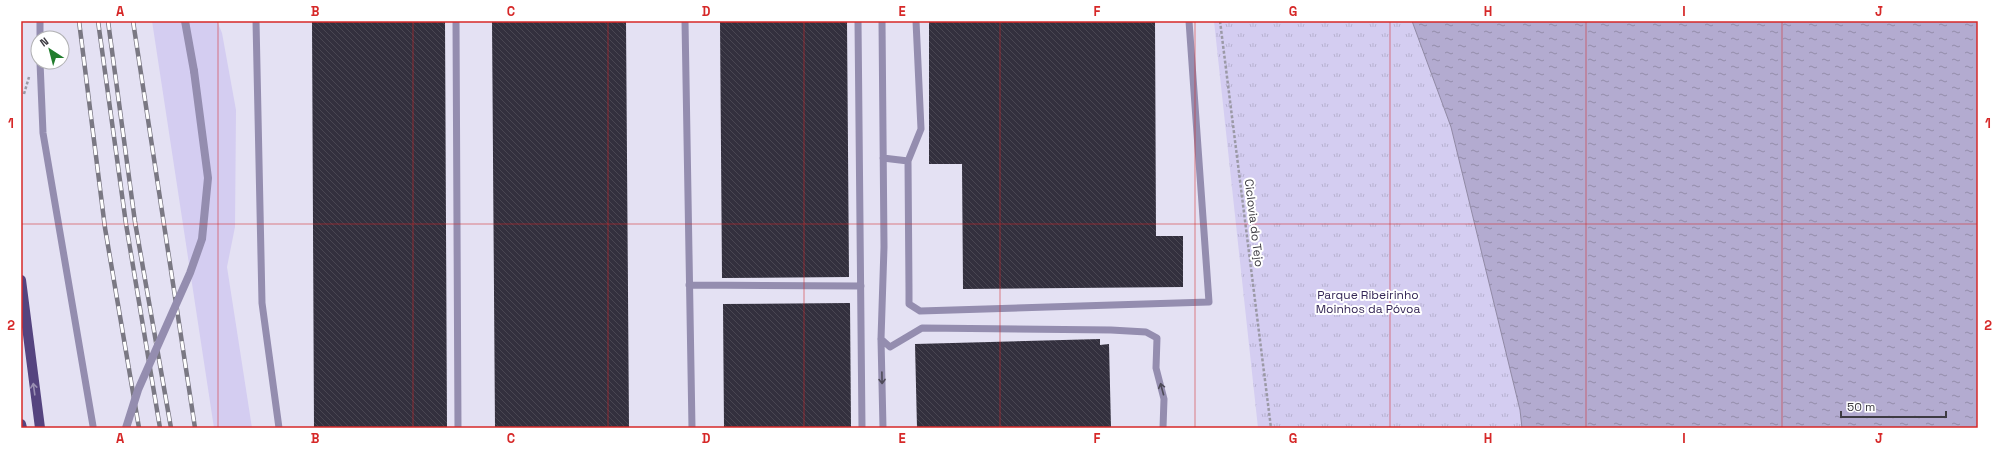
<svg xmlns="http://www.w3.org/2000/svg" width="1999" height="449" viewBox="0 0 1999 449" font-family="'Space Grotesk',sans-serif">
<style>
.green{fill:#d4cdf1}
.park{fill:url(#park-tufts)}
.water{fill:url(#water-ripples);stroke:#9089a5}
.building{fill:url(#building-back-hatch)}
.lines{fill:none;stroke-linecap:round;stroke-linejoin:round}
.path{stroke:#9b99a6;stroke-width:2.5;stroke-dasharray:3 2;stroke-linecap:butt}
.service{stroke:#948daf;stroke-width:7}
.minor{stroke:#948daf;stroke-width:8}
.primary{stroke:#55447f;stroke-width:10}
.rail-casing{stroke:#7a7883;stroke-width:4.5}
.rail{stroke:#fff;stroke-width:3;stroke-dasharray:9;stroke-linecap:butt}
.minor-bridge{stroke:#948daf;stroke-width:8}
.oneway{stroke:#4e4b58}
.oneway2{stroke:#998fb2}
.grid{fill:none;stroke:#d62828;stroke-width:1;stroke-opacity:0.55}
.labels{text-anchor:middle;stroke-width:4;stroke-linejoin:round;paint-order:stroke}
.street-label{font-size:12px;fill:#3d3b42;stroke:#fff}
.park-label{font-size:12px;fill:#342656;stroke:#fff}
.neatline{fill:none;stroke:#d62828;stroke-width:1.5}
.grid-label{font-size:13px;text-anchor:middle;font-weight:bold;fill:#d62828}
</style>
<defs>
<pattern id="park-tufts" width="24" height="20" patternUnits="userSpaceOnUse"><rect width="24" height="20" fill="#d4cdf1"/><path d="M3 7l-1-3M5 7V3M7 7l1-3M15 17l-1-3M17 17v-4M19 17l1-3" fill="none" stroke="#b7b1d0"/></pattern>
<pattern id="water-ripples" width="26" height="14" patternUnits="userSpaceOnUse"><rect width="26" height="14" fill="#b3abd0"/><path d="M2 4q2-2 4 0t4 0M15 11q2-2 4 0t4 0" fill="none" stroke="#938caa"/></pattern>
<pattern id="building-back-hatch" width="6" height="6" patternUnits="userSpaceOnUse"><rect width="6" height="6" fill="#33303e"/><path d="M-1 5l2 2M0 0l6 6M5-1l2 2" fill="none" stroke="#494652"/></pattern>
</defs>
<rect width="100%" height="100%" fill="#e4e1f3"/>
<path class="green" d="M152 21H217L222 33 236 110 235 227 227 267 252 428H214Z"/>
<path class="park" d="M1214 21H1412L1451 127 1520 410 1522 428H1258Z"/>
<path class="water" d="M1412 21H1978V428H1522L1520 410 1451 127Z"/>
<path class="building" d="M312 21H445L447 428H314Z
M492 21H626L629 428H495Z
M720 21H847L849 277 722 278Z
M929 21H1155L1156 236H1183V287L963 289 962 164H929Z
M850 303 851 428H724L723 304Z
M1100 339V345L1109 344 1111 428H917L915 344Z"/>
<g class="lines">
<path class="path" d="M1220 21 1271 428
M24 94 29 77"/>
<path class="service" d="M256 21 262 303 279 428
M456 21 458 428
M685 21 692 428
M858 21 862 428
M882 21 884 247 881 339 883 428
M916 21 921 129 908 161 909 291V304L920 311 1209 302 1189 21
M40 38V21
M40 62 43 133 93 426
M883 158 908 161
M689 285 861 286
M881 339 890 347 922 328 1111 330 1146 332 1157 338 1156 368 1164 399 1163 428"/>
<path class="minor" d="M185 21 194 71"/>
<path class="primary" d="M21 280 40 428
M21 424 22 428"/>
<g class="rail-casing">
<path id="rail" d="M79 21 105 228 139 428
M98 21 126 224 160 428
M108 21 135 222 171 428
M133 21 195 428"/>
</g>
<use href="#rail" class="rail"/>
<path class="minor-bridge" d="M126 428 138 390 190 273 202 239 208 178 194 71"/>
</g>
<defs><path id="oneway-shaft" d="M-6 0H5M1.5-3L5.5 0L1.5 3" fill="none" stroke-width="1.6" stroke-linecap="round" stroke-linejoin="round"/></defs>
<g class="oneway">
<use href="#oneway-shaft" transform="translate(882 378) rotate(89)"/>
<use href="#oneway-shaft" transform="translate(1162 389) rotate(-105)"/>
</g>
<use class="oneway2" href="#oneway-shaft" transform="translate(34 389) rotate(-98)"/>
<path class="grid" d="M218 21V428M413 21V428M608 21V428M804 21V428M1000 21V428M1195 21V428M1390 21V428M1586 21V428M1782 21V428M21 224H1978"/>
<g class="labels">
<g class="street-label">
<text transform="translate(1254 223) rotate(83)" y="4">Ciclovia do Tejo</text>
</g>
<g class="park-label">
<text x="1368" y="299">Parque Ribeirinho<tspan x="1368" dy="14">Moinhos da Póvoa</tspan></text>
</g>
</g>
<rect width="1999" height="449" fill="none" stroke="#ffffff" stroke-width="44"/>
<g transform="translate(50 50) rotate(324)"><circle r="19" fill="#ffffff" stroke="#b1b1b3"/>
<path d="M0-3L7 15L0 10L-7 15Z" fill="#227d2d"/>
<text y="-6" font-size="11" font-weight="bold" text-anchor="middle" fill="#3d3b42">N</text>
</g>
<path d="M1841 411v6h105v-6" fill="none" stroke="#3d3b42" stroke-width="2"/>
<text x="1847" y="411" font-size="12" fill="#3d3b42" stroke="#ffffff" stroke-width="3" paint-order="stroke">50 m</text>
<rect x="22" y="22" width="1955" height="405" class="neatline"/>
<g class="grid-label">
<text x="120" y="16">A</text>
<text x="315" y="16">B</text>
<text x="511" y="16">C</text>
<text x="706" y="16">D</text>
<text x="902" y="16">E</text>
<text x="1097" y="16">F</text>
<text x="1293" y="16">G</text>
<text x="1488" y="16">H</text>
<text x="1684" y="16">I</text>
<text x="1879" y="16">J</text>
<text x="11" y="128">1</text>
<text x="1988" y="128">1</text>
<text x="11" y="330">2</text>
<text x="1988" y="330">2</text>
<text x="120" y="443">A</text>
<text x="315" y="443">B</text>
<text x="511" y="443">C</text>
<text x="706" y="443">D</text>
<text x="902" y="443">E</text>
<text x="1097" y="443">F</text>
<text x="1293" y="443">G</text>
<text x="1488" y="443">H</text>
<text x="1684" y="443">I</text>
<text x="1879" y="443">J</text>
</g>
</svg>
